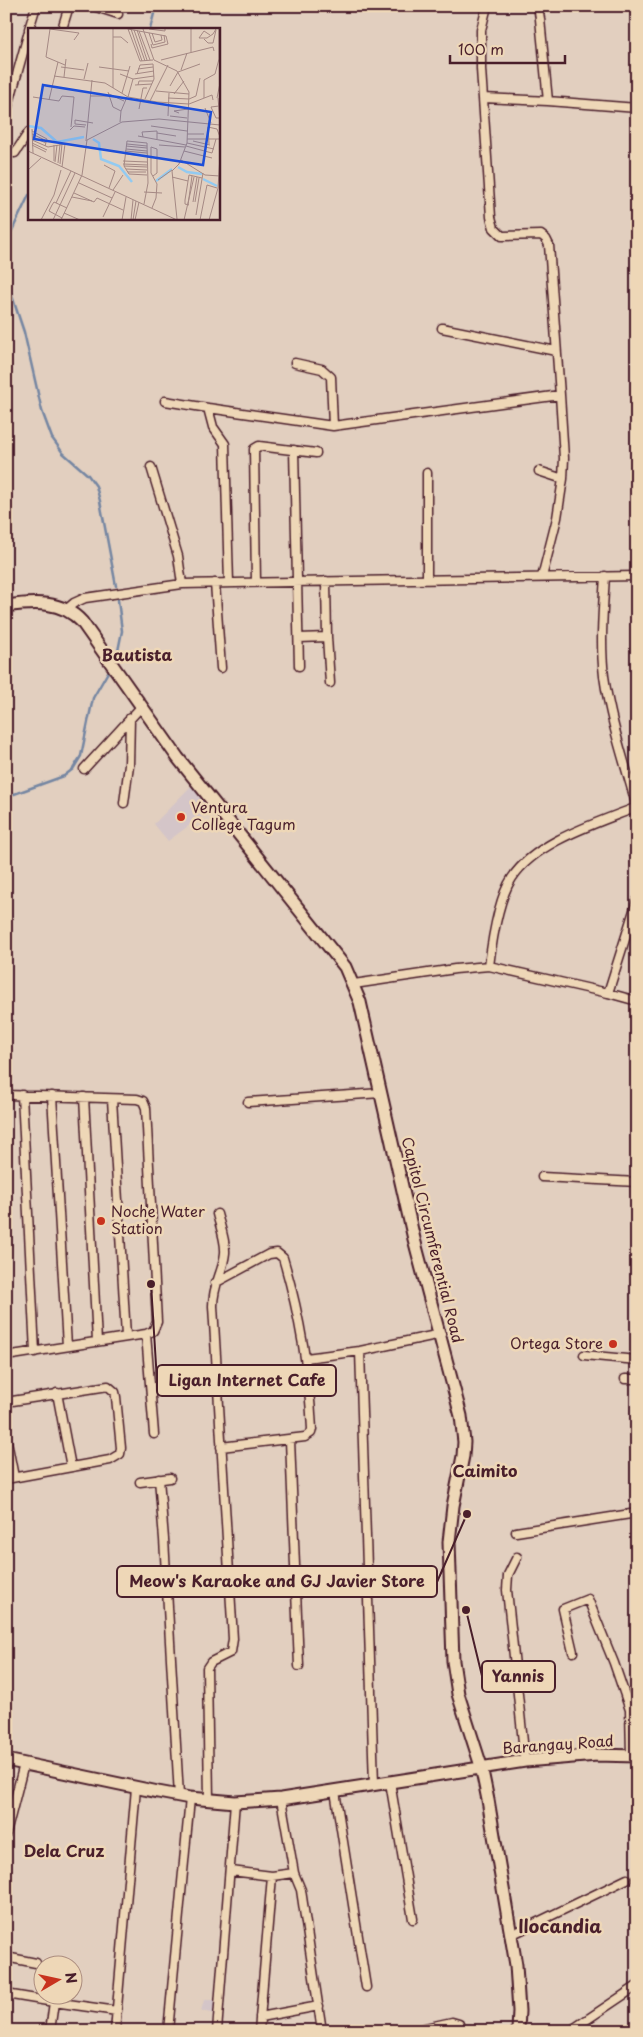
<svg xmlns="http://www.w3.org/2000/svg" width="643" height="2037" viewBox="0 0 643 2037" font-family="'Playpen Sans',sans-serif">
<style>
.built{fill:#d4c5c8}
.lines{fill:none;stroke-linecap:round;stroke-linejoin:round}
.stream{stroke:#7586a2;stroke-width:2.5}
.street-casing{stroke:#4a1f2b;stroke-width:11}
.secondary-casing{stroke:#4a1f2b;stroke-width:15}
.street{stroke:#eed7b7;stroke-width:8}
.secondary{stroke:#eed7b7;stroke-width:11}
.poi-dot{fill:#c8321e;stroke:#eed7b7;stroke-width:2}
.labels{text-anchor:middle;stroke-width:5;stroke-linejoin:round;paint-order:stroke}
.poi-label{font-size:15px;fill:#4a1f2b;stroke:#eed7b7;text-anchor:start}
.street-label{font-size:15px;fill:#4a1f2b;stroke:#eed7b7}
.neighbourhood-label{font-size:16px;font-weight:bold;fill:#4a1f2b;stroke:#eed7b7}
.quarter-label{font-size:18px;font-weight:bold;fill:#4a1f2b;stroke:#eed7b7}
.inset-river{fill:none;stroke:#92caf1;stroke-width:2.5}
.inset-road{fill:none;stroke:#a58984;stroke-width:1}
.view{fill:#1d4ed8;fill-opacity:0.15;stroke:#1d4ed8;stroke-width:2.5}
.inset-edge{fill:none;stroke:#4a1f2b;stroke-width:2.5}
.leader{fill:none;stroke:#4a1f2b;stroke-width:2}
.callout-dot{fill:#4a1f2b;stroke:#eed7b7;stroke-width:2}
.callout{fill:#eed7b7;stroke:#4a1f2b;stroke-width:2}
.callout-label{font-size:16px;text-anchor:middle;font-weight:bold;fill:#4a1f2b}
</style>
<rect width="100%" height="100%" fill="#e2cfbf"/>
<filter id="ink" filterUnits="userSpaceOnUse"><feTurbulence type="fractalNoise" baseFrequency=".02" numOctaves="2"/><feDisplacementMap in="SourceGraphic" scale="10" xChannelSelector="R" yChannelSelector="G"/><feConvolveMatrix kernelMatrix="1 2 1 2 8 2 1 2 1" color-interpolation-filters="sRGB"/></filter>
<g filter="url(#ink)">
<path class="built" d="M193 784 210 810 168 841 154 824Z
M204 2000H218L216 2014 201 2011Z"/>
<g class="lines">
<path class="stream" d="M150 29 156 6
M6 250 8 239 29 195
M6 278 24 332 42 411 52 438 63 453 88 475 96 486 100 501 116 586
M117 656 122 631 118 600
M6 797 64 776 73 769 81 756 93 698 108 672"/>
<g class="street-casing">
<path id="street" d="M93 6 118 14
M538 6 540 19 548 101
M29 29 36 6
M62 29 69 6
M483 98 548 101 637 108
M6 114 29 31
M6 153H15L29 132
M442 328 556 351
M295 363 322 369 331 377 333 426
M560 395 564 458 563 479
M165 401 208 408 213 427 225 444 229 583
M208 408 333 426 560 395 549 245 546 239 541 235 502 236 494 228 491 217 481 69V30L487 6
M294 450 299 666
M151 467 178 556 182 584
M539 471 563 479 557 518 542 577
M427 473V579
M605 576C603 609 600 643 604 676 610 720 625 764 637 807
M326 581 327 637 330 683
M256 582 254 449 259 446 316 453
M215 583 221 668
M67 609 74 603 85 598 182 584 637 576
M299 638 327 637
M84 769 141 707
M124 803 129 765 130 718
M489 966C492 941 498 899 512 878 536 841 598 823 637 807
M354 984 455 969 489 966 608 993 637 1001
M608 993 637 901
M6 1095 137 1099 143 1101 146 1108 157 1322 153 1331 146 1334 6 1356
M22 1095 35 1352
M52 1096 67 1346
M84 1097 97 1341
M112 1099 126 1336
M248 1102 381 1093
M542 1177 637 1182
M215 1283 269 1254 277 1253 283 1258C300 1315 309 1370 312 1429L311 1433 305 1437 221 1447
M146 1334 154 1434
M360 1351 374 1784
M584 1355 637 1360
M306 1358 360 1351 441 1334
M625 1379H637
M57 1393 71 1467
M6 1402 108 1386 115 1392 116 1397 121 1448 120 1454 110 1460 6 1479
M6 1436 14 1477
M290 1440 299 1666
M159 1479 164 1539 179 1796
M140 1482 170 1478
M516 1532 637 1513
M517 1557 508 1575 507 1590 525 1761
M573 1652 563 1609 588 1599 614 1663 630 1710 631 1756
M390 1782 413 1919
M335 1791 366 1987
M281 1799 294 1873 301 1890 322 2031
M209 1800 207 1668 211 1662 231 1652 233 1639 213 1306C213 1283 223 1273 225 1253 226 1241 220 1226 217 1214
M6 1834 24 1764
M231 1871 272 1876 294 1873
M511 1935 627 1879
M6 1957 36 1963
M6 1994 54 2002 50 2031
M54 2002 117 2011
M260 2017 319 2006
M115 2031 136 1788
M168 2031 190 1798
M217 2031 235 1802
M259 2031 272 1876
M411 2031 452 2022 459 2024 460 2031
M570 2031 637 1986"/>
</g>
<g class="secondary-casing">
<path id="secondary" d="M6 606C34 602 62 600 82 622L178 758 345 967 360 1002 414 1239 461 1416 464 1442 463 1456 453 1506 449 1542 453 1661 458 1694 481 1766 488 1800 516 1965 519 2011 518 2031
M6 1760 158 1792 190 1798 235 1802 281 1799 525 1761 597 1755 637 1756"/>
</g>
<use href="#street" class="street"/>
<use href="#secondary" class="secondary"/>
</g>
</g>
<g class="poi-dot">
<circle cx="181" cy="817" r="5"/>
<circle cx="101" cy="1221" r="5"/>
<circle cx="613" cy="1344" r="5"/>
</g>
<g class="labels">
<g class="poi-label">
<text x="191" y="813">Ventura<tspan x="191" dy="17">College Tagum</tspan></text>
<text x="111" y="1217">Noche Water<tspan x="111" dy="17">Station</tspan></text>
<text x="603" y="1349" text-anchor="end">Ortega Store</text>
</g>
<g class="street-label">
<text transform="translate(432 1240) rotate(76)" y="5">Capitol Circumferential Road</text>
<text transform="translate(558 1745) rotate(-4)" y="5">Barangay Road</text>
</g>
<g class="neighbourhood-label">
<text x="137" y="661">Bautista</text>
<text x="485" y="1477">Caimito</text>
<text x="64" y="1857">Dela Cruz</text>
</g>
<g class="quarter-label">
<text x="560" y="1933">Ilocandia</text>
</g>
</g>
<g transform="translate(28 28)">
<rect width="192" height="192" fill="#e2cfbf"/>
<path class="inset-river" d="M0 98 13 100 29 114 56 109M65 111 71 115 73 131 91 138 104 154M150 139 159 144 174 146M175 151 189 158M128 153 144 141"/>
<path class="inset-road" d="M100 1 138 8 140 16 124 20 123 16M100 1 112 33 125 32M103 1 114 33M115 1 126 32 149 43 161 64 159 115 151 136 144 143 149 191M121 1 137 3V1M106 2 117 33M109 2 119 32M111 3 122 32M121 5 125 17 137 14 136 7M124 5 127 14 134 12 133 7M182 7 176 3 171 10H179L185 6 188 1M85 9H93L100 15M176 11 180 15H185L188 2M163 24V1M133 32 185 19 186 23M37 37 18 29 22 1 51 5 46 12M33 39 56 42M71 39 101 43M110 41 125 39M153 42 159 25M150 44 172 36M92 46 105 51 126 48M107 46 126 43M109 46 112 37 125 36 126 51 117 71M26 48 77 55 100 69 129 74 161 76 184 67 185 72M36 49 38 31M56 51 60 35M107 57 124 56M110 57 111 53H125M142 58 150 44M85 60V1M128 63 161 66M80 64 85 79 93 83M94 65 102 38M81 66 96 73M146 66 156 53M62 68H81M5 69 31 73 34 68 46 69 43 99M100 69 105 51M140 70 161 71M176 70V52L187 46 191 31V1M189 70 192 55M190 70 192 94M161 71 168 68 172 50M21 72 30 34M122 73 140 37M177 80 183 95M111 81 115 60H119M151 85 146 83 160 81M140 88 141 65M142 88 159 90M191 90H188L183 79 191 78M47 92 65 95M47 92V96L58 97M92 94 93 83 99 69M123 98 159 103M4 101 5 125M42 102 46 98 57 99M4 103 19 111 17 118M129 105 148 108M4 106 19 113M159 106H176M110 108 158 117M4 109 18 115M115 109 114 104 129 103V111M159 111H192M4 112 20 119 37 116 34 139M58 113 64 52M165 113 182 117M4 115 19 122M159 115 186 121M99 116 119 118M181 116 180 99 189 101 192 109M4 117 18 124M131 117 157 119M98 118 119 120M158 118 184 125 188 111M98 121 119 123M0 123 149 192M97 123 119 125M156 123 184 130M97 126 119 128M153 132 177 147 192 148M26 133V117M95 133 119 134M27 134 29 117M30 135 32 116M32 136 34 116M95 136 119 137M76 137 87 143 81 160M96 138 119 139M98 141 119 142M0 142 13 130M100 144H118M144 149 160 153M130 152 144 142M51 155 84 170M85 162 95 147M116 164 134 165M46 165 66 174 69 170 95 182M44 169 64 173M165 174 169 149M167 174 171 150M28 175 43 143M116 176 120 155 119 115 99 113 96 138 101 146 119 147M160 177 164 148M161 177 157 176V172L161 147 174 150M124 180 128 170 129 156 123 145V119L129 121V145L125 148M36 185 52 192M168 187 175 145M75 189 87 164M34 190 21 183 24 177 26 174 39 180M13 192 26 167 33 142M25 192 47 145M33 192 54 147 59 112 94 94 131 91 192 97M94 192 98 169M103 192 105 172M105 192 108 173M107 192 111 174M156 192 166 149M172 192 179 157 189 160M181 192 190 160 192 128"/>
<path class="view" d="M15 57 183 84 175 137 6 111Z"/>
<rect width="192" height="192" class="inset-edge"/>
</g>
<path class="leader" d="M151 1284L157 1381M467 1514L437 1582M466 1610L482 1676"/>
<g class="callout-dot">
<circle cx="151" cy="1284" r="5"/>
<circle cx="467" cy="1514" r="5"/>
<circle cx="466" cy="1610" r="5"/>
</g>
<g class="callout">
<rect x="157" y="1365" width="179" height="31" rx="5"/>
<rect x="117" y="1566" width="320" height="31" rx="5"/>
<rect x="482" y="1661" width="73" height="31" rx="5"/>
</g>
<g class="callout-label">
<text x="247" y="1386">Ligan Internet Cafe</text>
<text x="277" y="1587">Meow's Karaoke and GJ Javier Store</text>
<text x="518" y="1682">Yannis</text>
</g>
<rect width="643" height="2037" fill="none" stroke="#eed7b7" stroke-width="25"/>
<rect x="12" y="12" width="618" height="2012" fill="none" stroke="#4a1f2b" stroke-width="2" filter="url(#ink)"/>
<g transform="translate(58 1980) rotate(81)"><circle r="24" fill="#eed7b7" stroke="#ac8d7f"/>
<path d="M0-4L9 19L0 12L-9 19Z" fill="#c8321e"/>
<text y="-8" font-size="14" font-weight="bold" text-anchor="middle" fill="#4a1f2b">N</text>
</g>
<path d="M450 55v8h115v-8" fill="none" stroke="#4a1f2b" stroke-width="2.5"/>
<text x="458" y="55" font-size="15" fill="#4a1f2b" stroke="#eed7b7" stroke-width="4" paint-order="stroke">100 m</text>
</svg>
